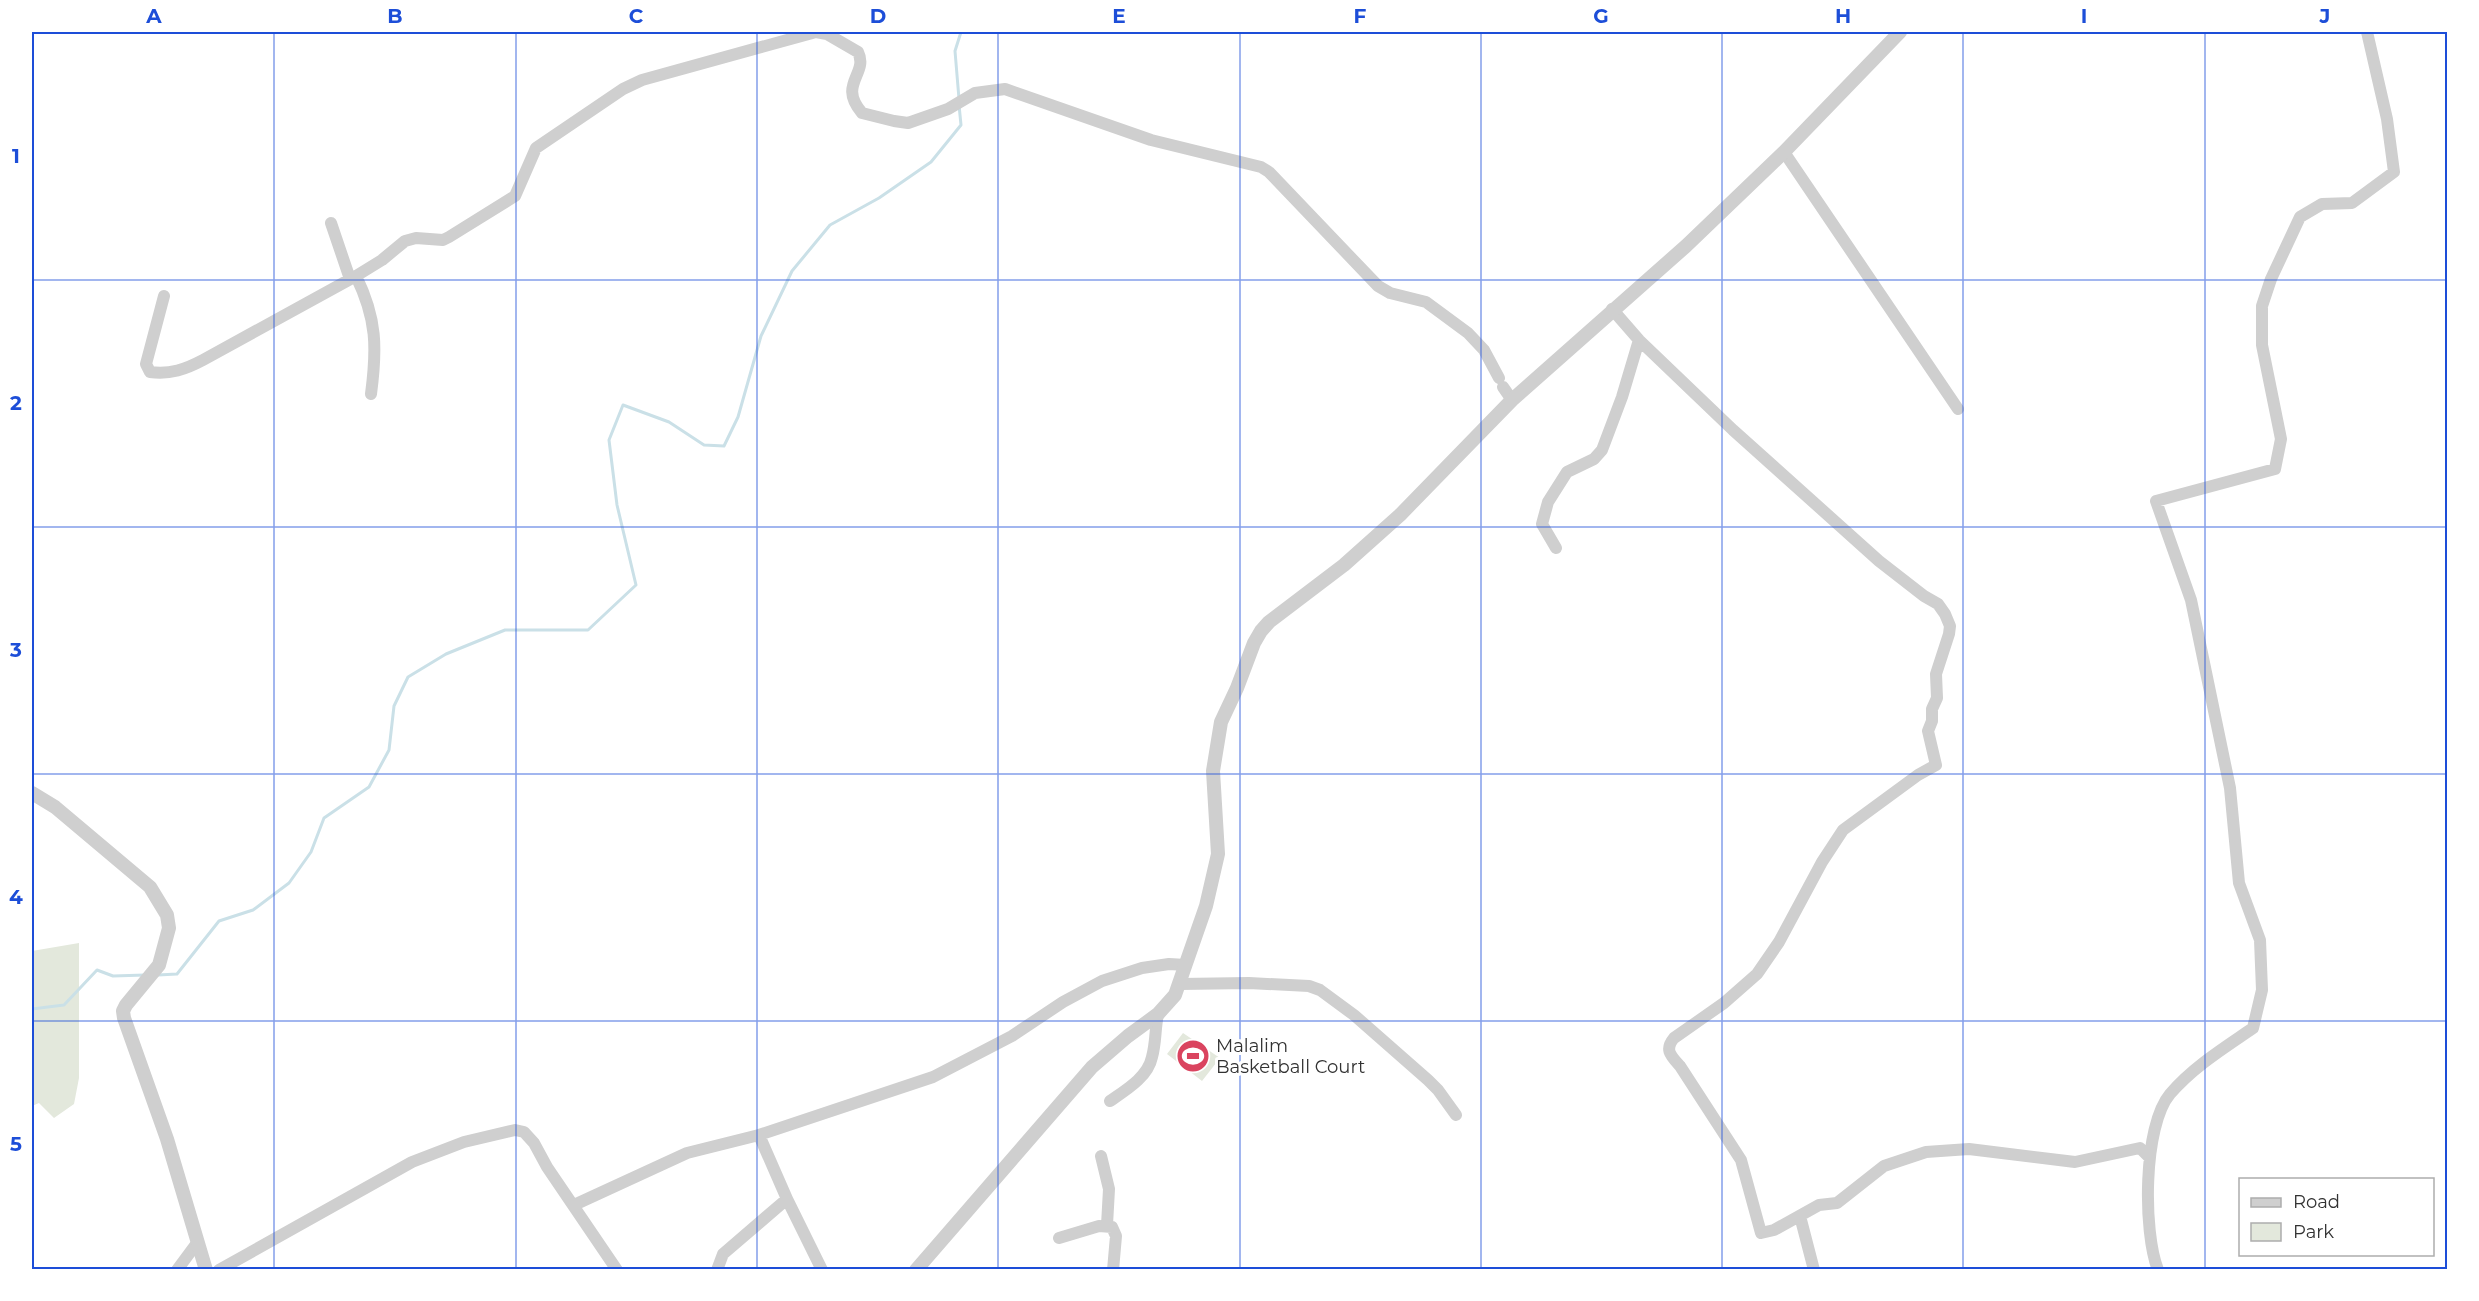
<svg xmlns="http://www.w3.org/2000/svg" width="2479" height="1301" viewBox="0 0 2479 1301" font-family="Montserrat,sans-serif">
<style>
.green{fill:#e3e8dc}
.lines{fill:none;stroke-linecap:round;stroke-linejoin:round}
.stream{stroke:#cae0e7;stroke-width:3}
.minor{stroke:#cfcfcf;stroke-width:12}
.tertiary{stroke:#cfcfcf;stroke-width:14}
.grid{fill:none;stroke:#1d4ed8;stroke-width:1.5;stroke-opacity:0.55}
.labels{text-anchor:middle;stroke-width:6;stroke-linejoin:round;paint-order:stroke}
.poi-label{font-size:18px;fill:#323232;stroke:#fff;text-anchor:start}
.neatline{fill:none;stroke:#1d4ed8;stroke-width:2}
.grid-label{font-size:20px;text-anchor:middle;font-weight:bold;fill:#1d4ed8}
</style>
<rect width="100%" height="100%" fill="#fff"/>
<path class="green" d="M79 943V1078L74 1104 54 1118 39 1103 32 1106V951Z
M1183 1033 1220 1058 1202 1081 1167 1054Z"/>
<g class="lines">
<path class="stream" d="M959 99 955 51 961 32
M158 975 177 974 219 921 253 910 289 883 311 852 324 818 369 787 389 750 394 706 408 677 446 654 505 630H588L636 585 617 505 609 440 623 405 669 422 704 445 724 446 738 417 761 336 792 271 830 225 879 198 931 162 961 125 959 105
M32 1009 64 1005 97 970 113 976 145 975"/>
<path class="minor" d="M1784 152 1958 409
M331 223 350 279
M356 276C377 319 377 348 371 394
M164 296 146 364 150 372C170 375 186 369 203 360L356 276 382 260 405 241 416 238 443 240 449 237 515 196 536 148 623 89 642 80 816 32 827 34 858 52C869 74 837 84 862 113L894 121 908 123 948 109 975 93 1005 89 1151 140 1261 167 1269 172 1378 286 1390 293 1426 302 1468 333 1484 350 1499 378
M1612 309 1639 340 1733 430 1879 561 1924 596 1938 604 1945 614 1950 626 1949 634 1936 674 1937 698 1932 709V721L1928 731 1936 765 1918 775 1843 830 1822 862 1779 942 1757 974 1724 1003 1674 1038C1664 1050 1671 1056 1680 1066L1741 1160 1761 1233 1774 1230 1819 1205 1837 1203 1884 1166 1926 1152 1969 1149 2075 1162 2140 1148 2149 1157
M1503 387 1512 400
M1556 548 1542 524 1548 502 1567 472 1594 459 1602 450 1622 397 1639 340
M1180 984 1249 983 1309 986 1320 990 1354 1015 1428 1080 1438 1090 1456 1115
M1110 1101C1126 1090 1148 1077 1152 1057 1156 1043 1155 1028 1158 1014
M759 1135 787 1199 822 1270
M1101 1156 1109 1189 1107 1225
M574 1205 687 1153 759 1135 933 1077 1012 1036 1063 1002 1102 981 1142 968 1169 964 1186 965
M1800 1216 1814 1270
M1059 1238 1099 1226 1112 1227 1116 1236 1113 1270
M177 1270 197 1243
M219 1270 412 1162 464 1142 515 1130 524 1132 534 1143 547 1167 617 1270
M717 1270 723 1254 787 1199
M2158 1270C2143 1232 2143 1126 2170 1094 2193 1067 2224 1048 2253 1028L2262 990 2260 940 2239 883 2230 788 2191 600 2156 501 2275 469 2281 439 2262 345V306L2271 279 2300 217 2322 204 2352 203 2394 172 2387 119 2367 32"/>
<path class="tertiary" d="M32 793 55 807 150 887 167 915 169 928 159 965 126 1005 123 1011 124 1018 167 1139 206 1270
M916 1270 1092 1067 1128 1036 1158 1014 1175 995 1206 906 1218 854 1213 771 1221 722 1237 688 1254 643 1261 631 1269 622 1344 565 1400 515 1512 400 1686 246 1784 152 1900 32"/>
</g>
<path class="grid" d="M274 32V1270M516 32V1270M757 32V1270M998 32V1270M1240 32V1270M1481 32V1270M1722 32V1270M1963 32V1270M2205 32V1270M32 280H2448M32 527H2448M32 774H2448M32 1021H2448"/>
<defs>
<g id="stadium-disc" transform="scale(1.725)"><circle r="9.5" fill="#da445f" stroke="#fff"/><path d="M0-5a6.5 5 0 1 0 0 10a6.5 5 0 1 0 0-10ZM-3.5-1.8h7v3.6h-7Z" fill="#fff"/></g>
</defs>
<g fill-rule="evenodd">
<use href="#stadium-disc" x="1193" y="1056"/>
</g>
<g class="labels">
<g class="poi-label">
<text x="1216" y="1052">Malalim<tspan x="1216" dy="21">Basketball Court</tspan></text>
</g>
</g>
<rect width="2479" height="1301" fill="none" stroke="#ffffff" stroke-width="66"/>
<rect x="2239" y="1178" width="195" height="78" fill="#ffffff" stroke="#adadad" stroke-width="1.5"/>
<rect x="2251" y="1198" width="30" height="9" fill="#cfcfcf" stroke="#adadad" stroke-width="1.5"/>
<text x="2293" y="1208" font-size="18" fill="#323232">Road</text>
<rect x="2251" y="1223" width="30" height="18" fill="#e3e8dc" stroke="#adadad" stroke-width="1.5"/>
<text x="2293" y="1238" font-size="18" fill="#323232">Park</text>
<rect x="33" y="33" width="2413" height="1235" class="neatline"/>
<g class="grid-label">
<text x="154" y="23">A</text>
<text x="395" y="23">B</text>
<text x="636" y="23">C</text>
<text x="878" y="23">D</text>
<text x="1119" y="23">E</text>
<text x="1360" y="23">F</text>
<text x="1601" y="23">G</text>
<text x="1843" y="23">H</text>
<text x="2084" y="23">I</text>
<text x="2325" y="23">J</text>
<text x="16" y="163">1</text>
<text x="16" y="410">2</text>
<text x="16" y="657">3</text>
<text x="16" y="904">4</text>
<text x="16" y="1151">5</text>
</g>
</svg>
